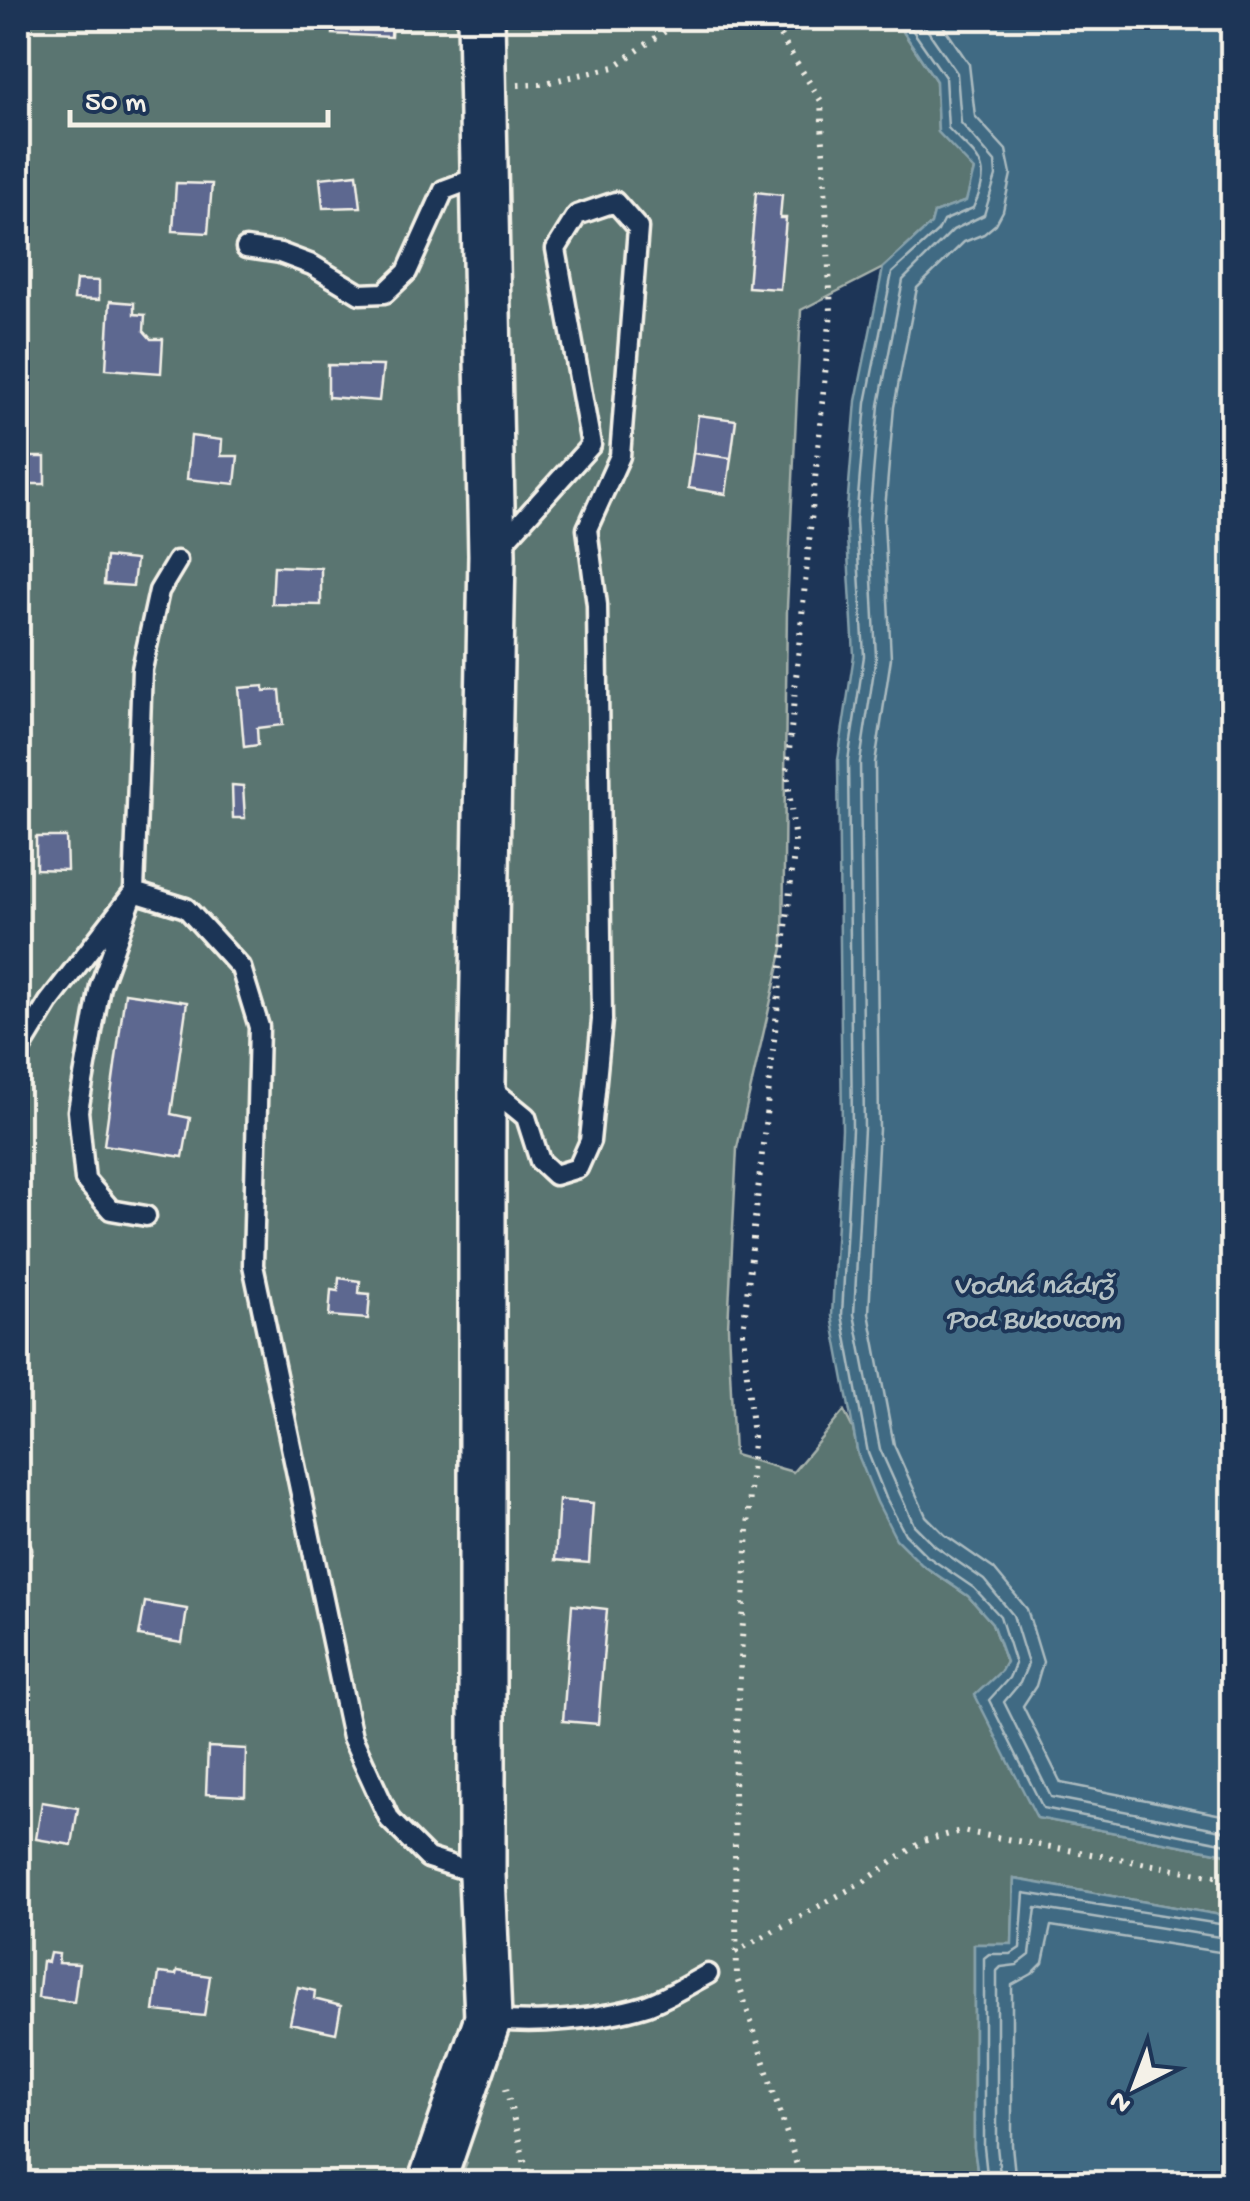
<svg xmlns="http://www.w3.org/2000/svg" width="1250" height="2201" viewBox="0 0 1250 2201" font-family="'Gochi Hand',sans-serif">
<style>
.green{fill:#5a7471;stroke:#a7b2ac;stroke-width:2.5}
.water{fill:#3f6b83;stroke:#87a1ab;stroke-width:2.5}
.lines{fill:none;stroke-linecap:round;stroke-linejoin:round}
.shore{stroke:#acbbc0;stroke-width:2.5}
.building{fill:#5d6890;stroke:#f4f1e8;stroke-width:2.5}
.service-casing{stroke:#f4f1e8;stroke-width:25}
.tertiary-casing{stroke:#f4f1e8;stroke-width:52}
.path{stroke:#f4f1e8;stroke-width:6;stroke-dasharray:2.5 8;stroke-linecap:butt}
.service{stroke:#1d3557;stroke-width:18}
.tertiary{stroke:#1d3557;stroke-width:45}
.labels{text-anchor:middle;stroke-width:8;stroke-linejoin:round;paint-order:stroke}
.water-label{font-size:30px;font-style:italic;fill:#b5c2c5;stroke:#1d3557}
</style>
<rect width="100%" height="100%" fill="#1d3557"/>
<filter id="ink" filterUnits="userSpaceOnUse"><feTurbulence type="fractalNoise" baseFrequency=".01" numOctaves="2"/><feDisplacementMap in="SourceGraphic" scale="20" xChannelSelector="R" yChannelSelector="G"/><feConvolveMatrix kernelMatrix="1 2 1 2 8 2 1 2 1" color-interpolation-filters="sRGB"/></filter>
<g filter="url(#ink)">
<path class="green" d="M18 18H894L936 81 938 132 974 169 967 201 934 213 931 224 883 268 801 310 787 607 783 948 737 1148 728 1327 734 1455 793 1472 844 1411 853 1429 858 1455 921 1564 968 1596 992 1623 1006 1662 1001 1671 1037 1818 1232 1855V1917L1014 1879 1012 1944H974V2147L979 2183 458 2184 467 2163 430 2159 418 2183H18Z"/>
<path class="water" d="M894 18H1232V1855L1037 1818 975 1695 1001 1671 1006 1662 992 1623 968 1596 921 1564 896 1539 877 1502 858 1455 832 1316 842 1129 838 760 854 655 846 520 856 401 883 268 931 224 934 213 966 201 974 170 938 132 936 81Z
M1014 1879 1232 1917V2183H979L974 2148V1944H1012Z"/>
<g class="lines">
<path class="shore" d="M904 18 945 77 948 128C977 159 995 163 973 208L943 221 938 231 892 273 866 403 856 521 864 656 848 761 852 1129 842 1315 868 1453 886 1498 905 1534 927 1556 974 1588 1000 1616 1015 1664 1009 1678 989 1700 1043 1808 1232 1845
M919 18 957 73 961 123 995 162 996 176 984 215 953 230 903 280 879 405 869 521 876 657 860 762 864 1129 854 1314 880 1449 914 1525 935 1546 984 1580 1013 1615 1028 1664 1020 1683 1004 1702 1051 1797 1232 1832
M938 18 969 64 975 116 1006 150 1011 174 1003 211 996 224 984 234 964 242 917 288 894 407 884 521 891 658 875 763 879 1129 869 1313 894 1445 926 1516 945 1535 994 1569 1027 1609 1043 1662 1036 1686 1023 1706 1061 1783 1232 1817
M988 2184 984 2147V1958L989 1954H1011L1020 1948 1024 1893 1232 1926
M1001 2184 997 2146V1971L1001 1967 1017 1965 1030 1955 1036 1908 1232 1939
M1016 2184 1012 2145V1985L1032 1974 1043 1963 1051 1926 1232 1954"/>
</g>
<path class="building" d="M334 18H392L391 37 333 34Z
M357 174 361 207 323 208 320 178Z
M176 183 212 184 208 233 173 231Z
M756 192 782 195 780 218H786L780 289 748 287Z
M76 280 99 281V300L74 299Z
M110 301 134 303V314L145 315 144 331 151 339H163L161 373 106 369Z
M328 365 383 366 379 401 328 397Z
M698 415 736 420 731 458 693 453Z
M191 436 222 440 221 456H238L235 484 187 479Z
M693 453 731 458 726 494 688 488Z
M18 457H45V484H18Z
M106 557 136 560 133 586 104 584Z
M274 566 321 568V605L272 604Z
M264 686V691L280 690 283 725 257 728 258 745 244 747 239 688Z
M232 785 243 786 245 818H233Z
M36 837H66L67 870 36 869Z
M125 993 187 1002 171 1114 190 1118 183 1157 104 1145Z
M339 1278 360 1281 359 1293 370 1294 368 1319 329 1316 331 1290 338 1291Z
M559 1500 593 1503 589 1563 555 1560Z
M145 1602 187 1609 182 1643 139 1636Z
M572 1605 607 1609 598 1724 563 1721Z
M18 1607 27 1608 24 1641 18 1640Z
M208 1747 246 1749 245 1796 206 1794Z
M42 1802 78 1808 72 1845 36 1839Z
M50 1953 59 1954 58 1963 79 1964 74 2002 38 1998 42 1961 48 1962Z
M177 1971 210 1976 204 2016 154 2011 159 1973 176 1975Z
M298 1987 315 1991 314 1999 341 2006 336 2033 290 2023Z"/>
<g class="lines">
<g class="service-casing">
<path id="service" d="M246 248 280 253 312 265 360 294 385 293 407 272 444 190 484 175
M18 1053 49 1002 134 892 142 669 159 591 177 561
M487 1085 526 1117 540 1161 555 1175 578 1168 590 1141 602 1020 597 605 587 529 620 456 638 228 615 202 577 215 556 249 591 445 499 547
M146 1216 111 1210 85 1180 78 1111 100 986 134 892 186 908 241 968 259 1027 253 1265 352 1737 390 1820 428 1858 482 1875
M18 1549 21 1550
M488 2018C528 2027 605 2018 644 2006 666 1999 687 1985 708 1974"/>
</g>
<g class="tertiary-casing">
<path id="tertiary" d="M431 2184 488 2018 482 1875V1082L492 555 481 18"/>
</g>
<path class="path" d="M771 18 770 20 821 101 831 312 787 772 795 843 743 1332 753 1438 734 1787 737 1978 803 2184
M518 85 541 84 614 67 684 18
M735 1952 865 1881 923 1841 961 1831 1232 1879
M506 2088 530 2184"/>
<use href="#service" class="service"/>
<use href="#tertiary" class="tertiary"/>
</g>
</g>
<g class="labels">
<g class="water-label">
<text x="1033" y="1293">Vodná nádrž<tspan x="1033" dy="34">Pod Bukovcom</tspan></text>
</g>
</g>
<rect width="1250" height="2201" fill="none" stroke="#1d3557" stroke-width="60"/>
<rect x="30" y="30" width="1190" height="2141" fill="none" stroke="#f4f1e8" stroke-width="4" filter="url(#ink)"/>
<g transform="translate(1135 2086) rotate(222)" stroke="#1d3557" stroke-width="8" paint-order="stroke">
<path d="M0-8L18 38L0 25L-18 38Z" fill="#f4f1e8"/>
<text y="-15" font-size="28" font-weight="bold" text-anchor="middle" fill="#f4f1e8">N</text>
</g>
<path d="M70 110v15h258v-15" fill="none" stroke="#f4f1e8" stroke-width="5"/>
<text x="85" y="110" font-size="30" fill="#f4f1e8" stroke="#1d3557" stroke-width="8" paint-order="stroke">50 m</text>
</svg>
